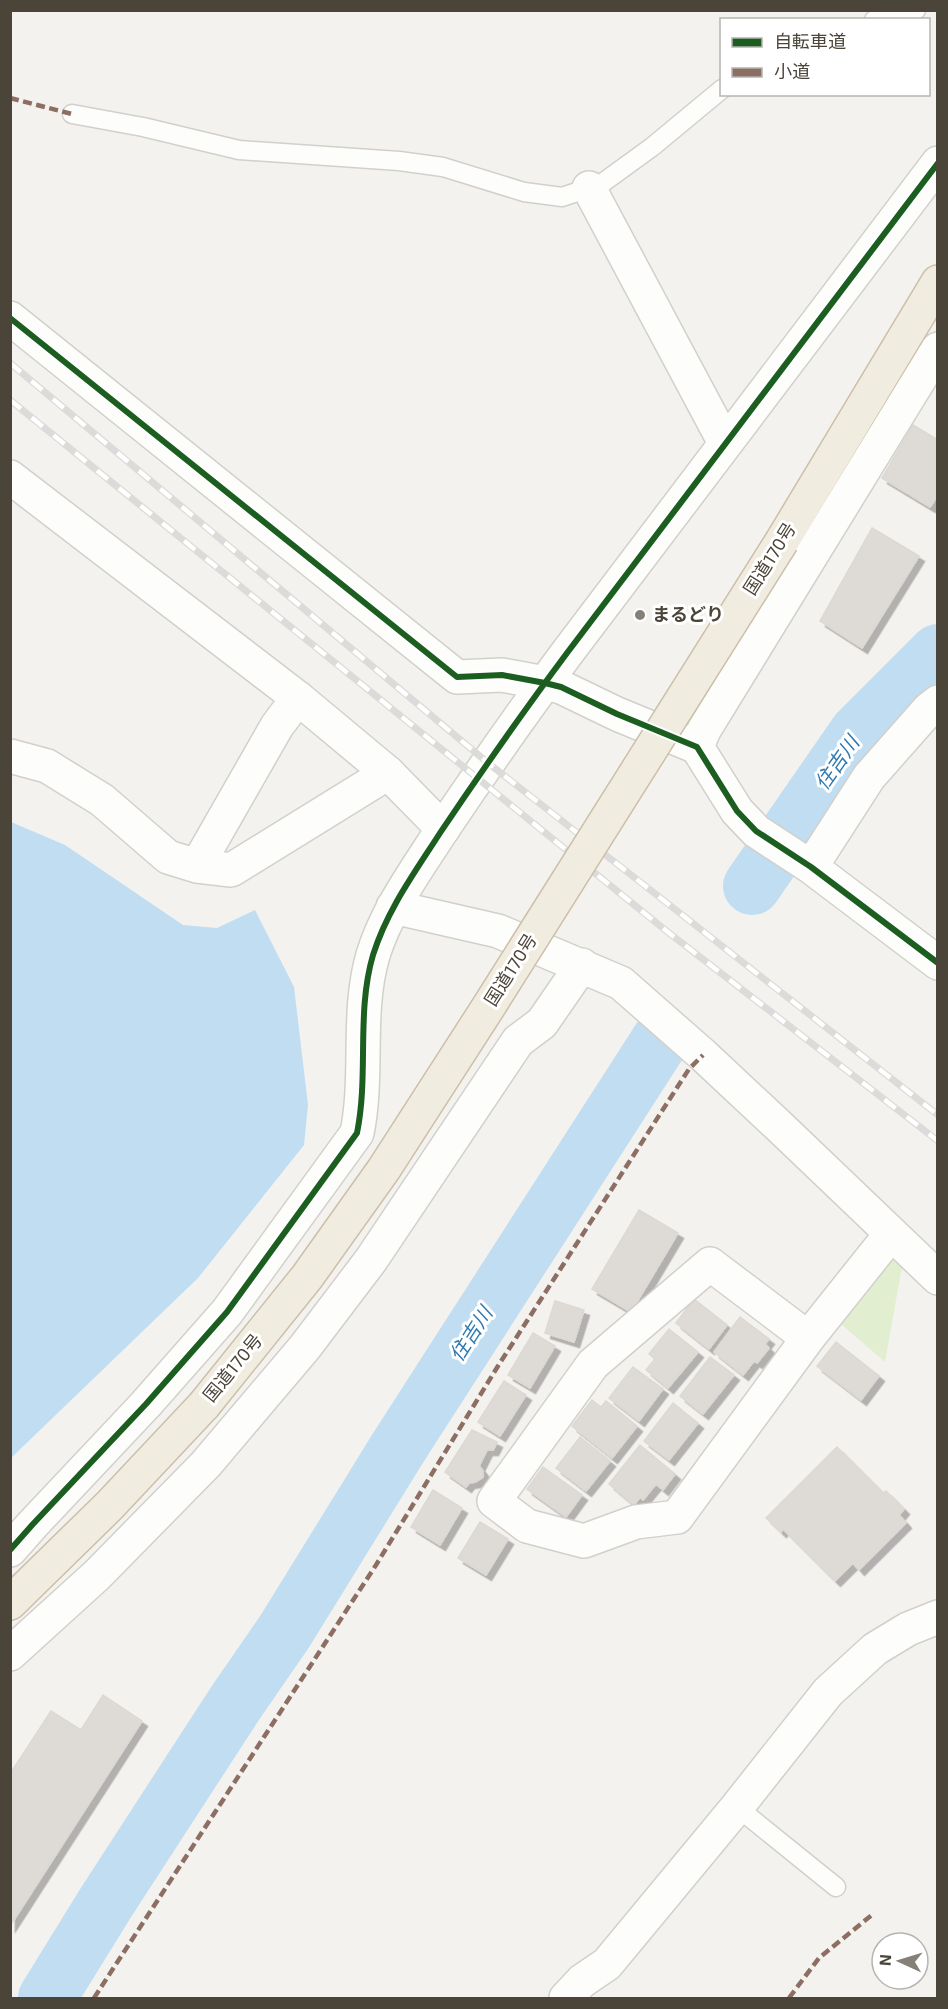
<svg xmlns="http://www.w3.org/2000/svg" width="948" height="2009" viewBox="0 0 948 2009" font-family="'Exo 2','Noto Sans JP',sans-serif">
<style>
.green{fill:#e1eecf}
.water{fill:#c0ddf1}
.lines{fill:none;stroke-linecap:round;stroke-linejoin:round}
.river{stroke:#c0ddf1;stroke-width:58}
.building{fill:#dedbd6;stroke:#dcd9d4;stroke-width:1.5;filter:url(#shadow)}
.service-casing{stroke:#d2d0cb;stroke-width:21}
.minor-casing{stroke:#d2d0cb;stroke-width:36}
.tertiary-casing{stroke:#d2d0cb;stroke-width:36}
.trunk-casing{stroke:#ccbfa9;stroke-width:36}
.service{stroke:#fdfdfc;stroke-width:18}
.minor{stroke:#fdfdfc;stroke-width:33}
.tertiary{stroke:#fdfdfc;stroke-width:33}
.trunk{stroke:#f0ece0;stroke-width:33}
.rail-casing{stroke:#dbdbda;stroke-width:7}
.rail{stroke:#fff;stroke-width:4.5;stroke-dasharray:14;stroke-linecap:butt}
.trunk-bridge-casing{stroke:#ccbfa9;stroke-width:36;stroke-linecap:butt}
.trunk-bridge{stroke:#f0ece0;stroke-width:33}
.quiet{stroke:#8d6e63;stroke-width:4.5;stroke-dasharray:9 4.5;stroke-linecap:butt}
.cycleway-casing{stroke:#fff;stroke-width:10}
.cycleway{stroke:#1b5e20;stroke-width:6}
.poi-dot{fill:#868178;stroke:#fff;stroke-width:2}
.labels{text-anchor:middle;stroke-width:6;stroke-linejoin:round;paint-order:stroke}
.street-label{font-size:18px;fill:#4b4439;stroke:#fff}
.poi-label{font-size:18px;font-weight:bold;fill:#4b4439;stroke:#fff;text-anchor:start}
.water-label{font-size:20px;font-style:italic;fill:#2e7ab2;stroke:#fff}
</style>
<defs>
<filter id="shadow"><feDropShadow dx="5.5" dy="5.5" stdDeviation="0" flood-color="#0004"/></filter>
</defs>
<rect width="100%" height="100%" fill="#f4f2ee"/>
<path class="green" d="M908 1259 901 1272 885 1362 840 1323 889 1261Z"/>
<path class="water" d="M11 822 65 845 183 925 217 928 255 910 294 987 308 1105 304 1145 198 1278 11 1458Z"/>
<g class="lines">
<path class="river" d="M752 886 858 733 938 653
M47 1998 105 1904 234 1705 285 1631 398 1448 661 1039"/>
</g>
<path class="building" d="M913 425 938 440V495L930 507 882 478Z
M872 528 919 556 862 648 820 621Z
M639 1210 678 1233 631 1312 592 1289Z
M694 1299 727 1325 709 1349 676 1323Z
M555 1301 584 1310 574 1342 545 1333Z
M740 1317 769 1339 765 1344 769 1348 757 1363 754 1361 743 1375 714 1352Z
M669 1329 698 1352 668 1388 646 1370 655 1359 649 1354Z
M533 1333 555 1346 530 1388 508 1375Z
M836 1342 879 1376 861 1400 817 1366Z
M710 1357 734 1375 703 1414 680 1396Z
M633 1367 663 1389 639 1421 609 1398Z
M504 1381 526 1395 500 1436 478 1422Z
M592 1400 601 1407 606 1401 637 1426 612 1458 572 1426Z
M673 1403 698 1423 669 1460 644 1441Z
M472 1430 497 1442 493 1450H487L479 1466 483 1471V1477L475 1482 469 1483 466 1487 445 1472Z
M580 1437 610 1461 586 1491 556 1468Z
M640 1445 675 1474 663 1490 656 1484 643 1500 640 1497 634 1505 609 1484Z
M837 1447 883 1493 886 1491 904 1509 899 1515 906 1523 859 1570 853 1563 835 1581 783 1529 781 1532 766 1518Z
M543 1467 582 1495 566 1517 527 1489Z
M433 1490 462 1508 440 1545 411 1527Z
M480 1522 508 1539 486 1575 458 1558Z
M103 1695 142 1721 10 1926V1774L51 1711 81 1730Z"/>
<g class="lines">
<g class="service-casing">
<path id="service" d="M874 20 916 10
M72 114 143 127 239 150 399 161 443 167 524 192 562 197 601 184 652 147 722 89
M737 1807 836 1887"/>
</g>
<g class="minor-casing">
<path id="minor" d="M589 188 725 443
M10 318 457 677 502 675 545 683 561 687 617 714 697 747 737 811 756 831 811 867 938 963
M697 747 704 730 938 349
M10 756 47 766 102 800 168 857 197 866 231 870 388 773
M197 866 277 726 298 698
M811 867 869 777 929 709 938 702
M393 907 498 931 621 983 703 1055 780 1127 938 1278
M808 1338 710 1264 593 1364 494 1501 527 1526 584 1541 636 1522 677 1517 808 1338 891 1234
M10 1550 33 1524 146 1404 227 1312 357 1133C369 1074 356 1013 373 955 387 910 415 872 440 833 481 772 523 712 567 653 690 489 814 326 938 163
M10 1654 97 1575 206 1464 305 1347 371 1260 518 1041 542 1023 582 965"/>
</g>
<g class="tertiary-casing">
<path id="tertiary" d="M10 477 298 698 388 773 443 829
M566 1998 582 1981 607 1964 737 1807 828 1692 875 1649 908 1629 938 1617"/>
</g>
<g class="trunk-casing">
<path id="trunk" d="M782 541 938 282
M10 1603 110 1505 204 1405"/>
</g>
<use href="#service" class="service"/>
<use href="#minor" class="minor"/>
<use href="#tertiary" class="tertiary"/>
<use href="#trunk" class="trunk"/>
<g class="rail-casing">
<path id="rail" d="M10 363 488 763 938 1115
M10 400 669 933 938 1141"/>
</g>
<use href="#rail" class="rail"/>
<g class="trunk-bridge-casing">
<path id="trunk-bridge" d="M204 1405 307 1277 384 1169 489 1006 782 541"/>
</g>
<use href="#trunk-bridge" class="trunk-bridge"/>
<path class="quiet" d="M10 98 72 114
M94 1998 376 1565 498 1366 689 1069 703 1055
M789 1998 819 1958 873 1914"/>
<g class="cycleway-casing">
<path id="cycleway" d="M10 318 457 677 502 675 545 683 561 687 617 714 697 747 737 811 756 831 811 867 938 963
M10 1550 33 1524 146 1404 227 1312 357 1133C369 1074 356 1013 373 955 387 910 415 872 440 833 481 772 523 712 567 653 690 489 814 326 938 163"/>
</g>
<use href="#cycleway" class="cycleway"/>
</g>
<circle class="poi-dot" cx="640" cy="615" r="6"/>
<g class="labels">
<g class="street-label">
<text transform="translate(770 559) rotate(-58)" y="6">国道170号</text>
<text transform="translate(511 970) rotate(-58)" y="6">国道170号</text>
<text transform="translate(233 1368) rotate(-51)" y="6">国道170号</text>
</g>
<g class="poi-label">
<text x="652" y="621">まるどり</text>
</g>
<g class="water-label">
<text transform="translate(837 763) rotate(-55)" y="7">住吉川</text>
<text transform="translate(471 1334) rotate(-57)" y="7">住吉川</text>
</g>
</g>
<rect width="948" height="2009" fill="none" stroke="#4b4439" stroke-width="24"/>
<rect x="720" y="18" width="210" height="78" fill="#ffffff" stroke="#b7b4b0" stroke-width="1.5"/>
<rect x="732" y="38" width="30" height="9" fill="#1b5e20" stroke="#b7b4b0" stroke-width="1.5"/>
<text x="774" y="48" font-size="18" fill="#4b4439">自転車道</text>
<rect x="732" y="68" width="30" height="9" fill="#8d6e63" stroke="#b7b4b0" stroke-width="1.5"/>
<text x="774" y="78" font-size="18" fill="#4b4439">小道</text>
<g transform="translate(900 1961) rotate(274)"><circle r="28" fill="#ffffff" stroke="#b7b4b0" stroke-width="1.5"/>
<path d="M0-4.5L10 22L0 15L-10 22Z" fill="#868178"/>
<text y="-9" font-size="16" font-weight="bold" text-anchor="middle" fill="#4b4439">N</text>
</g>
</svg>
